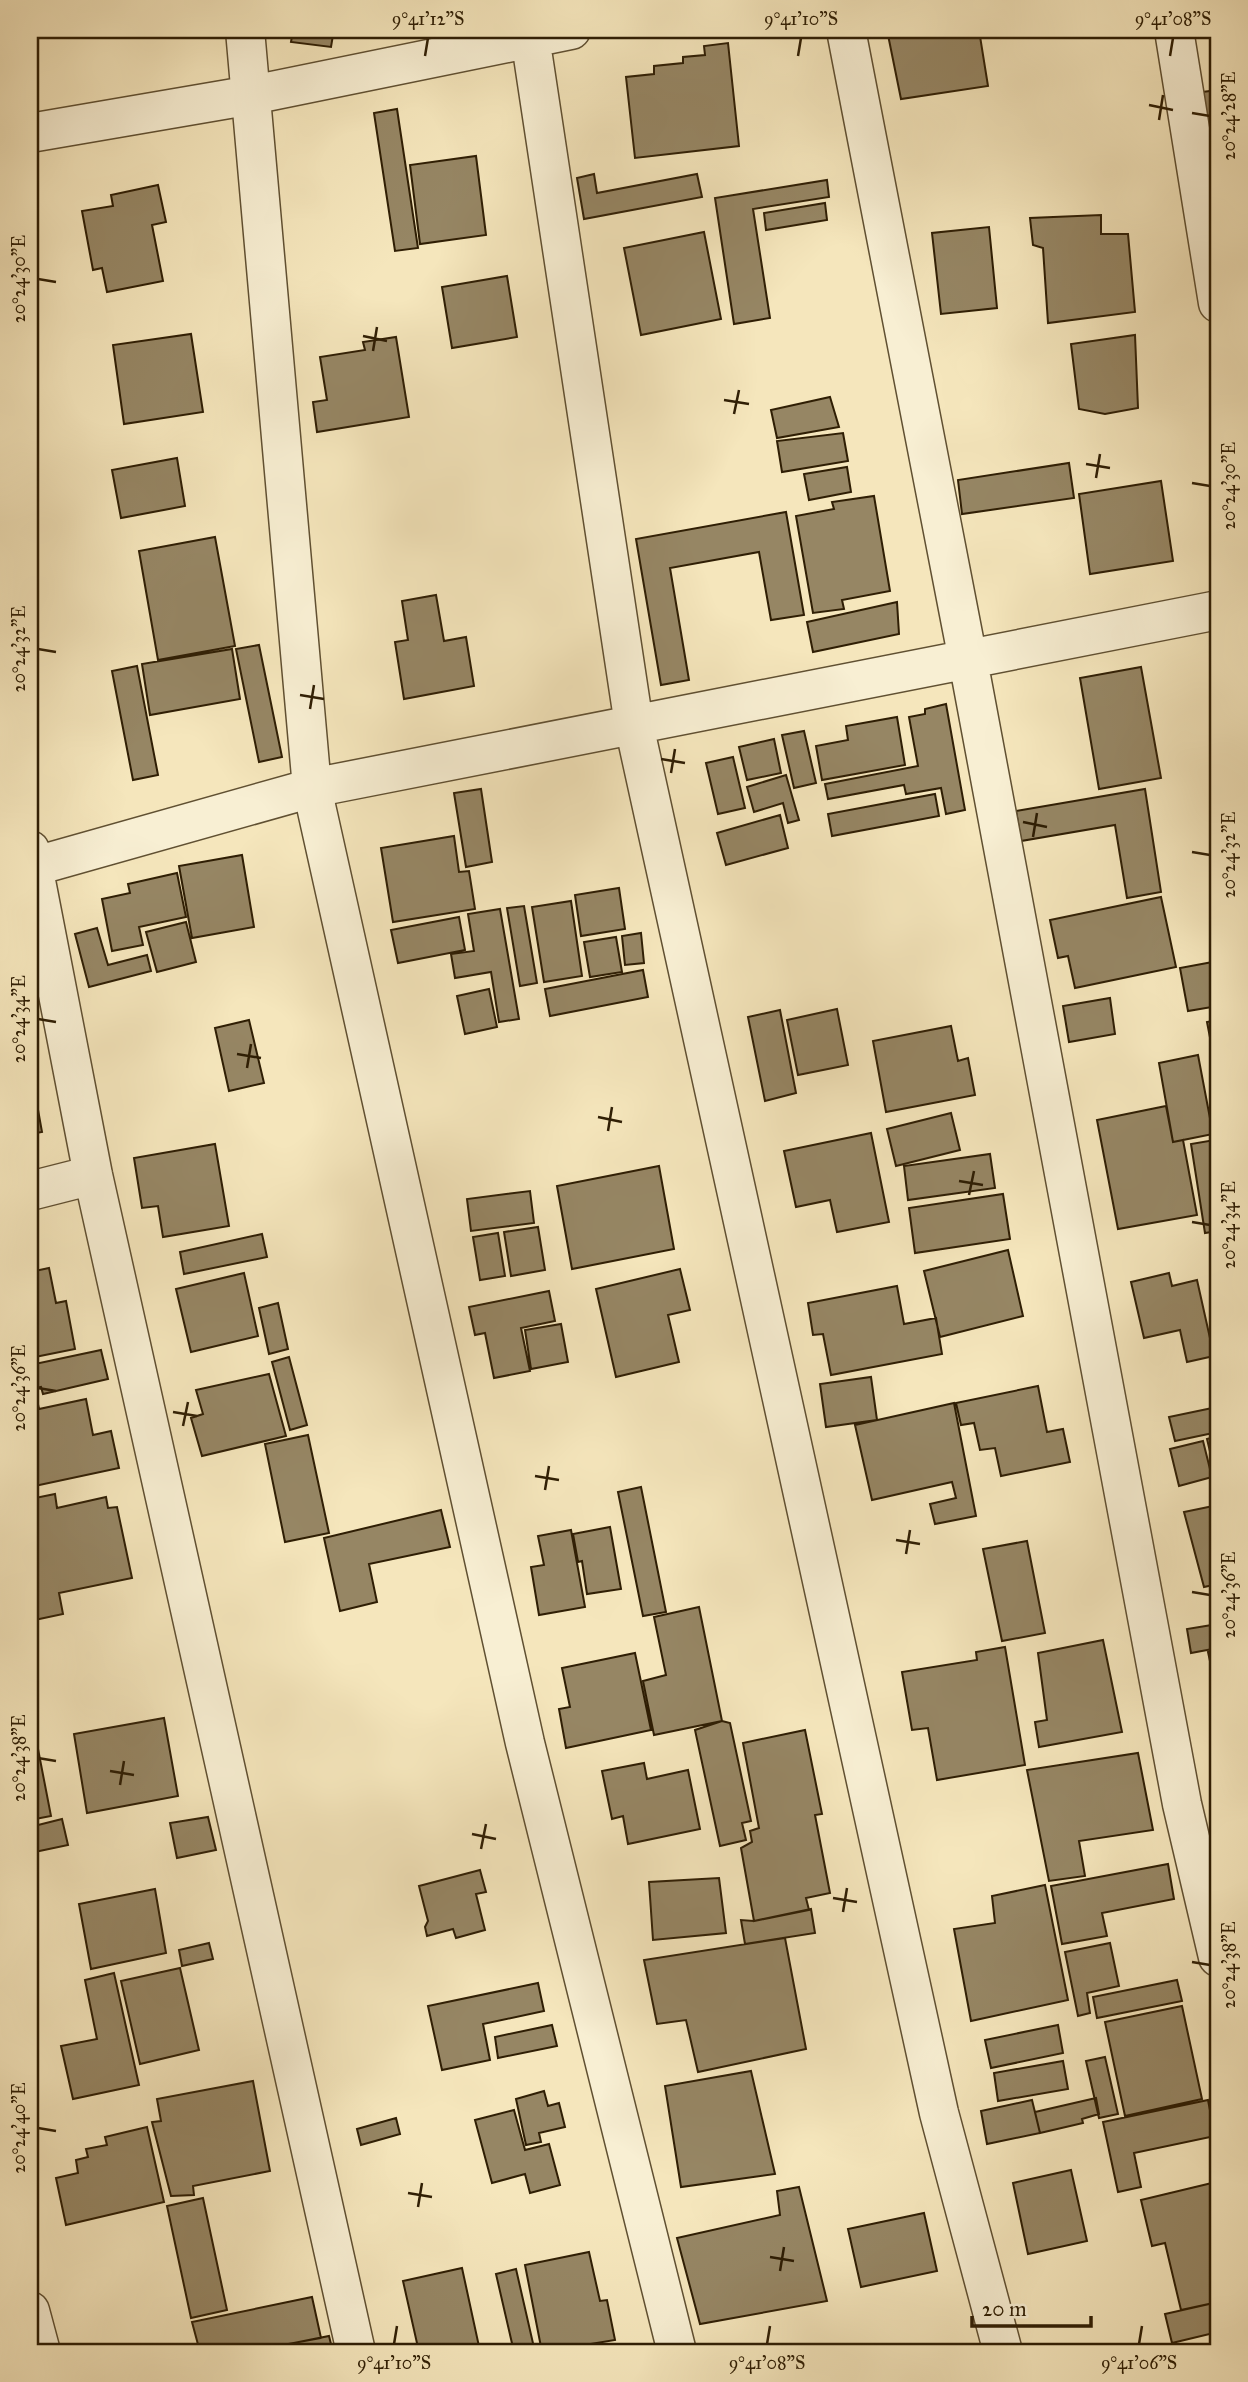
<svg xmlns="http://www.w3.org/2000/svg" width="1248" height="2382" viewBox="0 0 1248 2382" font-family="'IM FELL Great Primer',serif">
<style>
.building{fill:#968664;stroke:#2f1e04;stroke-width:2}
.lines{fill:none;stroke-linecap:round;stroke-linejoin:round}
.street-casing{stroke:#605032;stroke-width:41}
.street{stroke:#f8efd3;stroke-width:38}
.ticks{fill:none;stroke:#2f1e04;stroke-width:2.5}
.neatline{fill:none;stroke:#2f1e04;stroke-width:2.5}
.ticks-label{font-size:18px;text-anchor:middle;fill:#2f1e04}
</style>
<rect width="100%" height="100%" fill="#f5e6bc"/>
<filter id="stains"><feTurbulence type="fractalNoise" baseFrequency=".00286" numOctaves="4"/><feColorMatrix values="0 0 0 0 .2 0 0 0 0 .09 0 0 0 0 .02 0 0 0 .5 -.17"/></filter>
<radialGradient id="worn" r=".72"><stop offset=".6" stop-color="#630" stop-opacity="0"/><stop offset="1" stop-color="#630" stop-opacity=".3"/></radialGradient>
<path class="building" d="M293 30H359L357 38 333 35 331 47 291 42Z
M887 30H979L988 86 901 99Z
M1209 30H1218V76H1217Z
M728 43 739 146 635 158 626 77 654 74V66L683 63V57L705 55 704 46Z
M1218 90V122L1198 125 1194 93Z
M397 109 418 248 395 251 374 113Z
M476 156 486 235 420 244 410 165Z
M594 174 597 193 697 174 702 197 584 219 577 178Z
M827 180 829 197 753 209 770 318 734 324 715 198Z
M158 185 166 222 152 225 163 281 107 292 102 268 93 270 82 211 113 206 111 195Z
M825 203 827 220 766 230 764 213Z
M1101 215V234H1128L1135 312 1048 323 1043 248 1033 245 1030 218Z
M989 227 997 308 941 314 932 233Z
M704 232 721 319 641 335 624 248Z
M507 276 517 337 452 348 442 287Z
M191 334 203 412 124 424 113 345Z
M1135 335 1138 408 1105 414 1079 409 1071 344Z
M396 337 409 417 317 432 313 402 327 400 320 357 365 350 363 342Z
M830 397 839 427 777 438 771 410Z
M843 433 848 461 782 472 777 441Z
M177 458 185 506 121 518 112 470Z
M1069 463 1074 498 962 514 958 480Z
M847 467 851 492 809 500 804 474Z
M1161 481 1173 561 1090 574 1079 494Z
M874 496 890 591 842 600 844 609 813 613 796 516 834 509 832 502Z
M786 512 804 615 771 620 759 552 670 568 689 680 661 685 636 539Z
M215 537 235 646 158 660 139 551Z
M436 595 444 641 466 637 474 686 404 699 395 642 408 640 402 601Z
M897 602 899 634 813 652 807 622Z
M259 645 282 757 259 762 236 649Z
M232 649 240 699 150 715 142 664Z
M137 666 158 775 133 780 112 671Z
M1141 667 1161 778 1099 789 1080 678Z
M946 704 965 810 946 814 941 788 906 794 904 785 828 799 825 784 918 766 909 717 925 714V709Z
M897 717 905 765 822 780 816 746 848 740 846 726Z
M804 731 816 783 794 788 782 735Z
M774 739 781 773 747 780 739 747Z
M733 757 745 808 718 814 706 763Z
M786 775 799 820 788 823 783 803 754 812 747 787Z
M481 789 492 862 466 867 454 793Z
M1145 789 1161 892 1127 898 1115 825 1021 841 1016 811Z
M935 794 939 816 832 836 828 814Z
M780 815 788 848 726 865 717 833Z
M454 836 459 872 469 871 475 909 393 922 381 848Z
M242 855 254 927 192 938 179 866Z
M177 873 186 917 139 927 143 945 112 951 102 899 130 893 128 884Z
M619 888 625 929 581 936 575 895Z
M1161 897 1176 967 1075 988 1068 956 1058 958 1050 920Z
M571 901 582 976 544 982 532 907Z
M524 906 537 983 520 986 507 908Z
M500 909 519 1019 499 1022 491 972 455 978 451 954 474 951 468 914Z
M459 917 465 950 398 963 391 930Z
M186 922 196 962 157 972 146 932Z
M97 928 108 965 147 955 151 971 89 987 75 934Z
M641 933 644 963 625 965 622 936Z
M616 937 622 972 590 977 584 942Z
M1218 961V1006L1188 1011 1180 968Z
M643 970 648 997 550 1016 545 989Z
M489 989 497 1027 465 1034 457 996Z
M1110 998 1115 1034 1069 1042 1063 1006Z
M837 1009 848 1065 798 1075 787 1020Z
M780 1010 796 1093 765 1101 748 1017Z
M249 1020 264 1083 229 1091 215 1028Z
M1218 1020V1079L1207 1022Z
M951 1026 958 1061 968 1058 975 1095 886 1112 873 1041Z
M1198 1055 1213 1134 1173 1142 1159 1063Z
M33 1082 42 1132 30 1134V1083Z
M1166 1106 1173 1142 1183 1140 1197 1215 1118 1229 1097 1120Z
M1218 1109V1231L1205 1233 1191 1144 1215 1140 1210 1110Z
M951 1113 960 1150 896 1166 887 1129Z
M871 1133 889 1222 837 1232 830 1200 796 1207 784 1151Z
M215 1144 229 1226 163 1237 158 1206 142 1208 134 1158Z
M990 1154 995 1188 908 1200 904 1166Z
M659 1166 674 1249 572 1269 557 1186Z
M530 1191 534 1223 471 1231 467 1199Z
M1003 1194 1010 1239 915 1253 909 1208Z
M538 1227 545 1270 511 1276 504 1232Z
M498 1233 505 1276 480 1280 473 1237Z
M262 1234 267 1257 184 1274 180 1252Z
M1008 1250 1023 1316 940 1337 924 1271Z
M49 1268 56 1303 66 1301 75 1349 30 1358V1272Z
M680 1269 690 1310 668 1315 679 1362 616 1377 596 1289Z
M244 1273 258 1336 191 1352 176 1289Z
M1169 1273 1172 1286 1197 1280 1214 1356 1187 1362 1180 1330 1144 1338 1131 1282Z
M897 1286 904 1324 936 1318 942 1354 831 1375 823 1334 813 1335 808 1303Z
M549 1291 555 1321 521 1328 530 1371 494 1378 485 1333 475 1335 469 1307Z
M278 1303 288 1349 269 1354 259 1308Z
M561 1324 568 1362 531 1369 525 1330Z
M101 1350 108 1379 43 1394 41 1387 30 1389V1365Z
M289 1357 307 1425 290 1430 272 1362Z
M269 1374 286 1436 202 1456 191 1418 203 1414 196 1390Z
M871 1377 877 1420 826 1427 820 1384Z
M1038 1386 1047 1432 1063 1429 1070 1462 1001 1476 995 1448 980 1450 974 1423 961 1425 956 1403Z
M36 1395 39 1409 86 1399 93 1435 111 1431 119 1468 30 1487V1397Z
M954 1403 976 1516 935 1524 930 1504 956 1498 952 1482 872 1500 855 1425Z
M1217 1407 1218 1432 1175 1441 1169 1417Z
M308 1435 329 1533 285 1542 265 1444Z
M1218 1436V1481H1217L1207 1439Z
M1203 1441 1212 1477 1179 1486 1170 1449Z
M641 1487 666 1612 643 1616 618 1492Z
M55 1494 57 1508 106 1497 108 1508 117 1507 132 1578 59 1593 63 1614 30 1621V1499Z
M1218 1505V1584L1204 1587 1184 1512Z
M441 1510 450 1547 369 1564 377 1602 340 1611 324 1538Z
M610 1527 621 1589 587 1594 582 1561 578 1562 573 1534Z
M571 1530 585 1607 539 1615 531 1567 544 1565 538 1536Z
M1027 1541 1045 1633 1002 1641 983 1549Z
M699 1607 722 1721 654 1735 643 1681 666 1675 654 1617Z
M1218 1624V1648L1191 1653 1187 1629Z
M1103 1640 1122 1732 1039 1747 1035 1722 1047 1720 1038 1653Z
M1005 1647 1025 1765 937 1780 928 1728 912 1730 902 1672 977 1660 976 1652Z
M1218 1650V1692L1217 1693 1208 1652Z
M635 1653 651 1730 566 1748 559 1709 570 1707 562 1668Z
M164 1718 178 1796 87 1813 74 1734Z
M722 1721 730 1723 751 1821 742 1823 746 1840 720 1846 695 1730Z
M805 1730 822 1814 815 1815 830 1893 806 1898 809 1910 754 1921 741 1848 752 1842 750 1831 759 1828 743 1743Z
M38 1749 51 1816 30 1820V1751Z
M1138 1753 1153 1830 1079 1841 1085 1876 1049 1881 1027 1770Z
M644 1763 647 1779 688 1770 700 1829 628 1844 623 1816 612 1819 602 1771Z
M208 1817 216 1850 177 1858 170 1823Z
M62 1819 68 1845 30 1853V1827Z
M1168 1864 1174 1899 1102 1913 1107 1936 1062 1944 1051 1886Z
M480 1870 486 1892 476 1894 485 1930 456 1938 453 1929 427 1936 425 1927 428 1921 419 1886Z
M719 1878 726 1933 653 1940 649 1882Z
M1045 1885 1068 2000 971 2021 954 1929 995 1923 992 1896Z
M155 1889 166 1953 91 1969 79 1904Z
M811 1909 815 1933 745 1944 741 1920 754 1921Z
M785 1938 806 2049 698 2072 686 2020 657 2024 644 1960Z
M209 1943 213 1959 182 1966 179 1950Z
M1110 1943 1119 1986 1087 1993 1090 2013 1078 2016 1065 1952Z
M180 1968 199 2050 140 2064 121 1981Z
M114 1973 139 2085 73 2099 61 2046 97 2039 85 1980Z
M1177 1980 1182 2001 1097 2018 1093 1997Z
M538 1983 544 2011 483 2024 490 2060 442 2070 428 2006Z
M1182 2006 1202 2099 1125 2116 1105 2022Z
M552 2025 557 2046 498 2058 495 2037Z
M1058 2025 1063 2053 991 2068 985 2040Z
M1105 2057 1118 2114 1099 2118 1086 2061Z
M1063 2061 1068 2089 998 2101 994 2073Z
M751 2071 775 2174 681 2187 665 2086Z
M253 2081 270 2171 193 2186 194 2195 171 2196 152 2122 161 2121 157 2099Z
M544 2091 548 2106 559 2103 565 2127 539 2133 541 2142 526 2145 516 2099Z
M1096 2098 1099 2114 1082 2119 1083 2123 1040 2133 1035 2112Z
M1032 2100 1040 2133 987 2144 981 2111Z
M1208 2100 1215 2136 1134 2153 1141 2187 1118 2192 1103 2122Z
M514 2110 525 2150 549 2144 560 2185 530 2193 525 2174 492 2183 475 2120Z
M396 2118 400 2134 361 2145 357 2129Z
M147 2127 164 2202 66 2225 56 2178 78 2173 76 2160 88 2157 86 2149 107 2145 105 2137Z
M1071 2170 1087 2241 1028 2254 1013 2183Z
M1216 2182 1218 2193V2302L1181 2310 1165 2243 1152 2246 1141 2200Z
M799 2187 827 2301 700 2324 677 2238 780 2215 777 2191Z
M203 2198 227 2310 191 2318 167 2206Z
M924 2213 937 2271 861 2287 848 2229Z
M589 2252 600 2301 607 2300 615 2340 542 2352 525 2265Z
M462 2268 480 2351 419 2352 403 2281Z
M516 2269 535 2352H514L496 2274Z
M312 2297 321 2338 245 2352H200L192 2322Z
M1218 2302V2332L1172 2343 1165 2314Z
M329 2336 333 2352H260L259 2350Z"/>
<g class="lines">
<g class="street-casing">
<path id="street" d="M245 30 312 788 525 1743 677 2352
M529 30 634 725 939 2113 1003 2352
M846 30 968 660 1182 1804 1218 1957
M1174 30 1218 303
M30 133 252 95 571 30
M30 850 93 1175 356 2352
M32 867 312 788 1218 610
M30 1191 93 1175
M30 2311 41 2352"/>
</g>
<use href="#street" class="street"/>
</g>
<path class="ticks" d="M425 56 428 38M798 56 801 38M1170 56 1173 38M1149 105 1173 110M1192 113 1210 116M1159 120 1163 95M38 279 56 282M363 336 387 341M373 351 377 327M724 400 749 404M734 414 739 390M1086 464 1110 468M1096 478 1100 454M1192 483 1210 486M38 649 56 652M300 695 324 699M310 709 314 685M661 759 685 763M671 773 675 749M1023 822 1047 827M1033 837 1037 813M1192 852 1210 855M38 1019 56 1022M237 1054 261 1058M247 1068 251 1044M598 1117 622 1122M608 1131 612 1107M959 1181 983 1185M969 1195 974 1171M1192 1222 1210 1225M38 1388 56 1391M173 1412 197 1416M183 1426 188 1402M535 1476 559 1480M545 1490 549 1466M896 1540 920 1544M906 1554 910 1530M1192 1592 1210 1595M38 1758 56 1761M110 1771 134 1775M120 1785 124 1761M472 1834 496 1839M481 1849 486 1824M833 1898 857 1902M843 1912 847 1888M1192 1962 1210 1965M38 2128 56 2131M408 2193 432 2197M418 2207 422 2183M770 2257 794 2261M780 2271 784 2247M394 2344 397 2326M767 2344 770 2326M1139 2344 1142 2326"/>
<rect width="1248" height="2382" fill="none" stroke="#f5e6bc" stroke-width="77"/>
<path d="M972 2316v10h119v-10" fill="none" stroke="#2f1e04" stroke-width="3.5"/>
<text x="982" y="2316" font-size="21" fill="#2f1e04" stroke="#f8efd3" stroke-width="5" paint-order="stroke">20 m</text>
<rect x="38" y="38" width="1172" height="2306" class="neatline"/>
<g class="ticks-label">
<text x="428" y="25">9°41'12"S</text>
<text x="801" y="25">9°41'10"S</text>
<text x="1173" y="25">9°41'08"S</text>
<text transform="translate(1229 116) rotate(-90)" y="6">20°24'28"E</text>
<text transform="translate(19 279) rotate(-90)" y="6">20°24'30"E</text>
<text transform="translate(1229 486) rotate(-90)" y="6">20°24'30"E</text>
<text transform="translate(19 649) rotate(-90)" y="6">20°24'32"E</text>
<text transform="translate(1229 855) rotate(-90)" y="6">20°24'32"E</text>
<text transform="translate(19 1019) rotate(-90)" y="6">20°24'34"E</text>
<text transform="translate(1229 1225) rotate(-90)" y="6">20°24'34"E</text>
<text transform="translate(19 1388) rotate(-90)" y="6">20°24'36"E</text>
<text transform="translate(1229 1595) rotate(-90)" y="6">20°24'36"E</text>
<text transform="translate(19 1758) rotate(-90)" y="6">20°24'38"E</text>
<text transform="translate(1229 1965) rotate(-90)" y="6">20°24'38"E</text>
<text transform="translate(19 2128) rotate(-90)" y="6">20°24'40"E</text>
<text x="394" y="2369">9°41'10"S</text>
<text x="767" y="2369">9°41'08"S</text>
<text x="1139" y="2369">9°41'06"S</text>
</g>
<rect width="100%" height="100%" filter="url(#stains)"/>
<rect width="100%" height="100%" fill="url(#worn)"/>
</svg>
